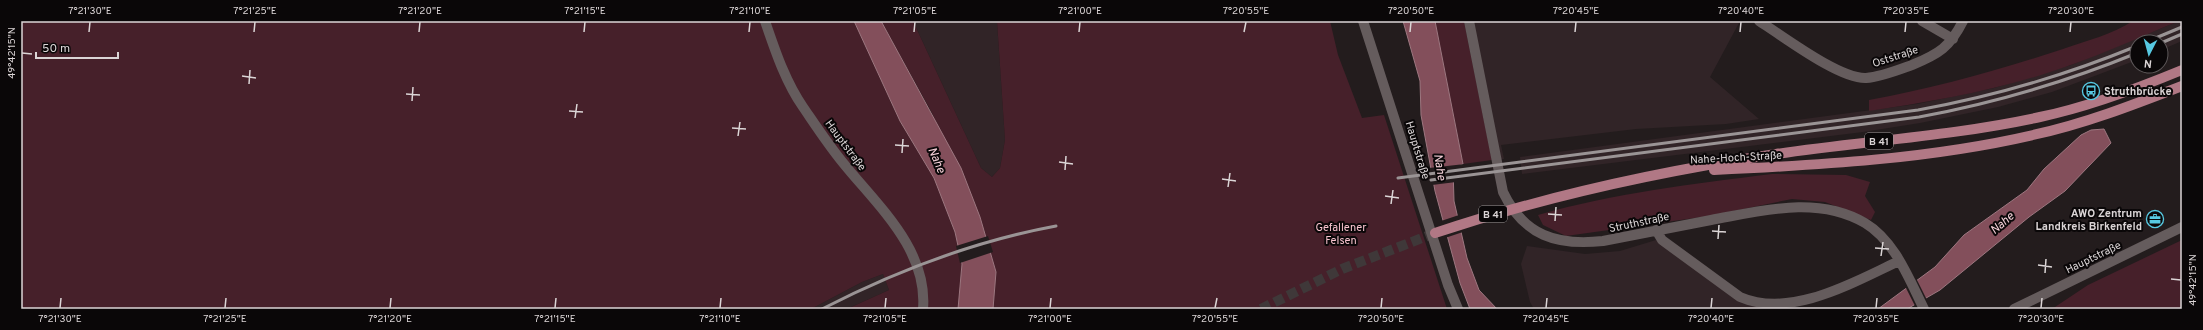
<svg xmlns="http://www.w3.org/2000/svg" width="2203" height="330" viewBox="0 0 2203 330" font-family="Overpass,sans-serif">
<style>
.built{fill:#312427}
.green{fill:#46202a}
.water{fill:#834f5b;stroke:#9d7780}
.pier{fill:#231c1d}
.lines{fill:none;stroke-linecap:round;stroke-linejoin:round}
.primary-tunnel{stroke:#3f3839;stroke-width:10;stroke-dasharray:10 5;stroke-linecap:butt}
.street{stroke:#655c5d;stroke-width:10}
.primary{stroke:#b17885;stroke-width:10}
.rail{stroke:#9a9495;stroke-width:3}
.ticks{fill:none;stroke:#dbd5d6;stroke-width:1.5}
.labels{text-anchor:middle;stroke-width:4;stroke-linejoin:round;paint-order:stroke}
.shield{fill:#0a0708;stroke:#9c9798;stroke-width:1}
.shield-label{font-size:10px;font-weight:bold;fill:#dbd5d6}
.street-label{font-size:11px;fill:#dbd5d6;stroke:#0a0708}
.poi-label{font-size:11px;font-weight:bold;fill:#dbd5d6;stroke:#0a0708;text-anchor:start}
.park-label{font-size:11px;fill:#f7c3ce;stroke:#0a0708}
.water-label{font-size:12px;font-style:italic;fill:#f6d2da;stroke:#0a0708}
.neatline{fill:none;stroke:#dbd5d6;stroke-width:1.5}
.ticks-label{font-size:10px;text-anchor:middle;fill:#dbd5d6}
</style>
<rect width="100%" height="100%" fill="#231c1d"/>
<path class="built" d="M913 21H997L1005 140 1000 168 992 177 981 168Z
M1464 21H1740L1710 77 1759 119 1726 124 1636 129 1501 145 1504 159 1492 160Z
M2179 21H2182V41L2161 50V42H2137V60L2052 92 1998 107 1920 123 1863 132 1522 174 1520 157 1917 104 1994 88 2071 65Z
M1656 240 1748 305 1777 309H1534L1530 302 1521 264 1527 246 1585 254 1620 251Z
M883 274 889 290 847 309H811L862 282Z"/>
<path class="green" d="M21 21H854L900 121 934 178 955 232 962 264 958 309H847L889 290 883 274 862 282 811 309H21Z
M881 21H913L981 168 992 177 1000 168 1005 140 997 21H1330L1338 55 1362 118 1384 115 1447 309H993L996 272 932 113Z
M1435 21H1464L1492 160 1463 164Z
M2133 21H2179C2135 39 2092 59 2047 73 1989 92 1929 102 1869 111V100C1935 88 1999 70 2063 49 2086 41 2113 34 2133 21Z
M1772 174 1846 175 1870 182 1865 196 1875 212 1871 220 1825 202 1792 199 1709 216 1566 236 1543 225 1538 215C1614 193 1693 184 1772 174Z
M2182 240V309H2050L2055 307 2088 285Z"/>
<path class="water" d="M854 21H881L961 168 980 217 996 272 993 309H958L962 264 955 232 934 178 900 121Z
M1403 21H1435L1463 164 1453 168 1454 201 1467 258 1479 290 1497 309H1470L1460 283 1435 191 1421 115 1420 81Z
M2104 129 2111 143 2065 191 2029 217 1940 290 1907 309H1878L1935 267 1964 235 2027 190 2044 169 2081 135 2091 130Z"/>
<path class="pier" d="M1465 164 1455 169 1456 182 1432 185 1429 168Z
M1459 215 1463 232 1445 238 1441 221Z
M988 236 993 252 960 263 956 246Z
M1916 278 1927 300 1915 306 1905 286Z"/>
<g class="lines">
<path class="primary-tunnel" d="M1261 309 1342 269 1435 233"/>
<path class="street" d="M765 21C775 50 785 81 803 107 816 126 829 146 844 164 878 206 928 250 923 309
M1363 21 1448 285 1458 309
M1469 21 1503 192C1524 236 1557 246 1603 241 1639 234 1675 227 1711 220 1761 211 1817 195 1865 223 1895 241 1909 279 1924 309
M1759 21C1783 36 1839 79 1866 78 1881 77 1898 70 1912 65 1939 54 1950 47 1963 21
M1922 21 1953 39
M1656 230 1662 240 1740 297C1791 319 1854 282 1899 261
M2014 309 2182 227"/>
<path class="primary" d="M1714 170C1820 165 1929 159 2033 135 2084 124 2133 105 2182 86
M1435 233C1546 196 1661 171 1776 154 1864 141 1953 136 2040 117 2088 107 2136 89 2182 70"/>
<path class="rail" d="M2146 42 2182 27
M2161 43 2182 34
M1398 178 1918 110C1996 96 2064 76 2137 46
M1431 180 1919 117C1995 103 2066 82 2137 53
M822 309C896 271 975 241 1056 226"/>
</g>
<path class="ticks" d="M89 32 90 22M254 32 255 22M419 32 420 22M584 32 585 22M749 32 750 22M914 32 915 22M1079 32 1080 22M1244 32 1246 22M1410 32 1411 22M1575 32 1576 22M1740 32 1741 22M1905 32 1906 22M2070 32 2071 22M22 53 32 54M242 76 256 78M249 84 250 70M406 94 420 95M412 101 413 87M569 111 583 112M575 118 577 104M732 128 746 129M738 136 740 122M895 145 909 146M902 153 903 139M1059 162 1073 164M1065 170 1066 156M1222 179 1236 181M1228 187 1230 173M1385 196 1399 198M1391 204 1393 190M1548 214 1562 215M1555 221 1556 207M1712 231 1726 232M1718 239 1719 225M1875 248 1889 249M1881 256 1883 242M2038 265 2052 267M2045 273 2046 259M2171 279 2181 280M60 308 61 298M225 308 226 298M390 308 391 298M555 308 556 298M720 308 721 298M885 308 886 298M1050 308 1051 298M1215 308 1217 298M1381 308 1382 298M1546 308 1547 298M1711 308 1712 298M1876 308 1877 298M2041 308 2042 298"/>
<defs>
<g id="bus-ring" transform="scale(0.9)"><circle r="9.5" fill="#0a0708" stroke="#57c9e2" stroke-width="1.5"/><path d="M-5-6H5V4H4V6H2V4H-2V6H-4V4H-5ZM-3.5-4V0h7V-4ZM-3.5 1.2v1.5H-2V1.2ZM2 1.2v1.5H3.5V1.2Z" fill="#57c9e2"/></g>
<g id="office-ring" transform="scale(0.9)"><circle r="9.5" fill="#0a0708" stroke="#57c9e2" stroke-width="1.5"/><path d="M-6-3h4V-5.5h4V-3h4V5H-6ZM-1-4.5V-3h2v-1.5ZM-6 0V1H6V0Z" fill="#57c9e2"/></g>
</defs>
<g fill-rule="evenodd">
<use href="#bus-ring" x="2091" y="91"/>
<use href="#office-ring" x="2155" y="219"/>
</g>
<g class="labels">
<g class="shield">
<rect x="1865" y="133" width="28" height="16" rx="3"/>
<rect x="1479" y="206" width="28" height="16" rx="3"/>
</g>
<g class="shield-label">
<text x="1879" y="145">B 41</text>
<text x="1493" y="218">B 41</text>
</g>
<g class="street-label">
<text transform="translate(1895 56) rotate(-18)" y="4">Oststraße</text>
<text transform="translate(846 145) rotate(53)" y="4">Hauptstraße</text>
<text transform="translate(1418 150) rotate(73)" y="4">Hauptstraße</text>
<text transform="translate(1736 157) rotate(-3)" y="4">Nahe-Hoch-Straße</text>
<text transform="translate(1639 222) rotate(-12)" y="4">Struthstraße</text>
<text transform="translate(2093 257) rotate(-26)" y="4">Hauptstraße</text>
</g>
<g class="poi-label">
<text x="2104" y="95">Struthbrücke</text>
<text x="2142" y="217" text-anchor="end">AWO Zentrum<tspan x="2142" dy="13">Landkreis Birkenfeld</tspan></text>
</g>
<g class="park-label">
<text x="1341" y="231">Gefallener<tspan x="1341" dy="13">Felsen</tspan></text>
</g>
<g class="water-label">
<text transform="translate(937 160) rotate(67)" y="4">Nahe</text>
<text transform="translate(1440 167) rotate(81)" y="4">Nahe</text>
<text transform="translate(2002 223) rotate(-41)" y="4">Nahe</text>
</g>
</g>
<rect width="2203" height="330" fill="none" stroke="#0a0708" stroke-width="44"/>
<g transform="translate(2149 54) rotate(186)"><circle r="19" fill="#0a0708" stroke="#5e595a"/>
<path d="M0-3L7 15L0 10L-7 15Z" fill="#57c9e2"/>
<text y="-6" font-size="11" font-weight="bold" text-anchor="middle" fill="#dbd5d6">N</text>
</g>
<path d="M36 52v6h82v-6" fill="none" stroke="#dbd5d6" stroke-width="2"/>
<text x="42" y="52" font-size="12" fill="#dbd5d6" stroke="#0a0708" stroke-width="3" paint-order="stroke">50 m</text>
<rect x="22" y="22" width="2159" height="286" class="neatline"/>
<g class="ticks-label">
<text x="90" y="14">7°21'30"E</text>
<text x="255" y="14">7°21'25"E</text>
<text x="420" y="14">7°21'20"E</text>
<text x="585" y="14">7°21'15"E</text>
<text x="750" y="14">7°21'10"E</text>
<text x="915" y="14">7°21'05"E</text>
<text x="1080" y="14">7°21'00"E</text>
<text x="1246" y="14">7°20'55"E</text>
<text x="1411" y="14">7°20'50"E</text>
<text x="1576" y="14">7°20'45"E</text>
<text x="1741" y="14">7°20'40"E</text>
<text x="1906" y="14">7°20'35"E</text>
<text x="2071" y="14">7°20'30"E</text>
<text transform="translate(11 53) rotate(-90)" y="4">49°42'15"N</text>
<text transform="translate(2192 280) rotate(-90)" y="4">49°42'15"N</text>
<text x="60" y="322">7°21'30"E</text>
<text x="225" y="322">7°21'25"E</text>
<text x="390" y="322">7°21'20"E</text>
<text x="555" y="322">7°21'15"E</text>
<text x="720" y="322">7°21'10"E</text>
<text x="885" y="322">7°21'05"E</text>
<text x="1050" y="322">7°21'00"E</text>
<text x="1215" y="322">7°20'55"E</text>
<text x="1381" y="322">7°20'50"E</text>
<text x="1546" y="322">7°20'45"E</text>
<text x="1711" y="322">7°20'40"E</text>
<text x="1876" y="322">7°20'35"E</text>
<text x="2041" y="322">7°20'30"E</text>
</g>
</svg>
